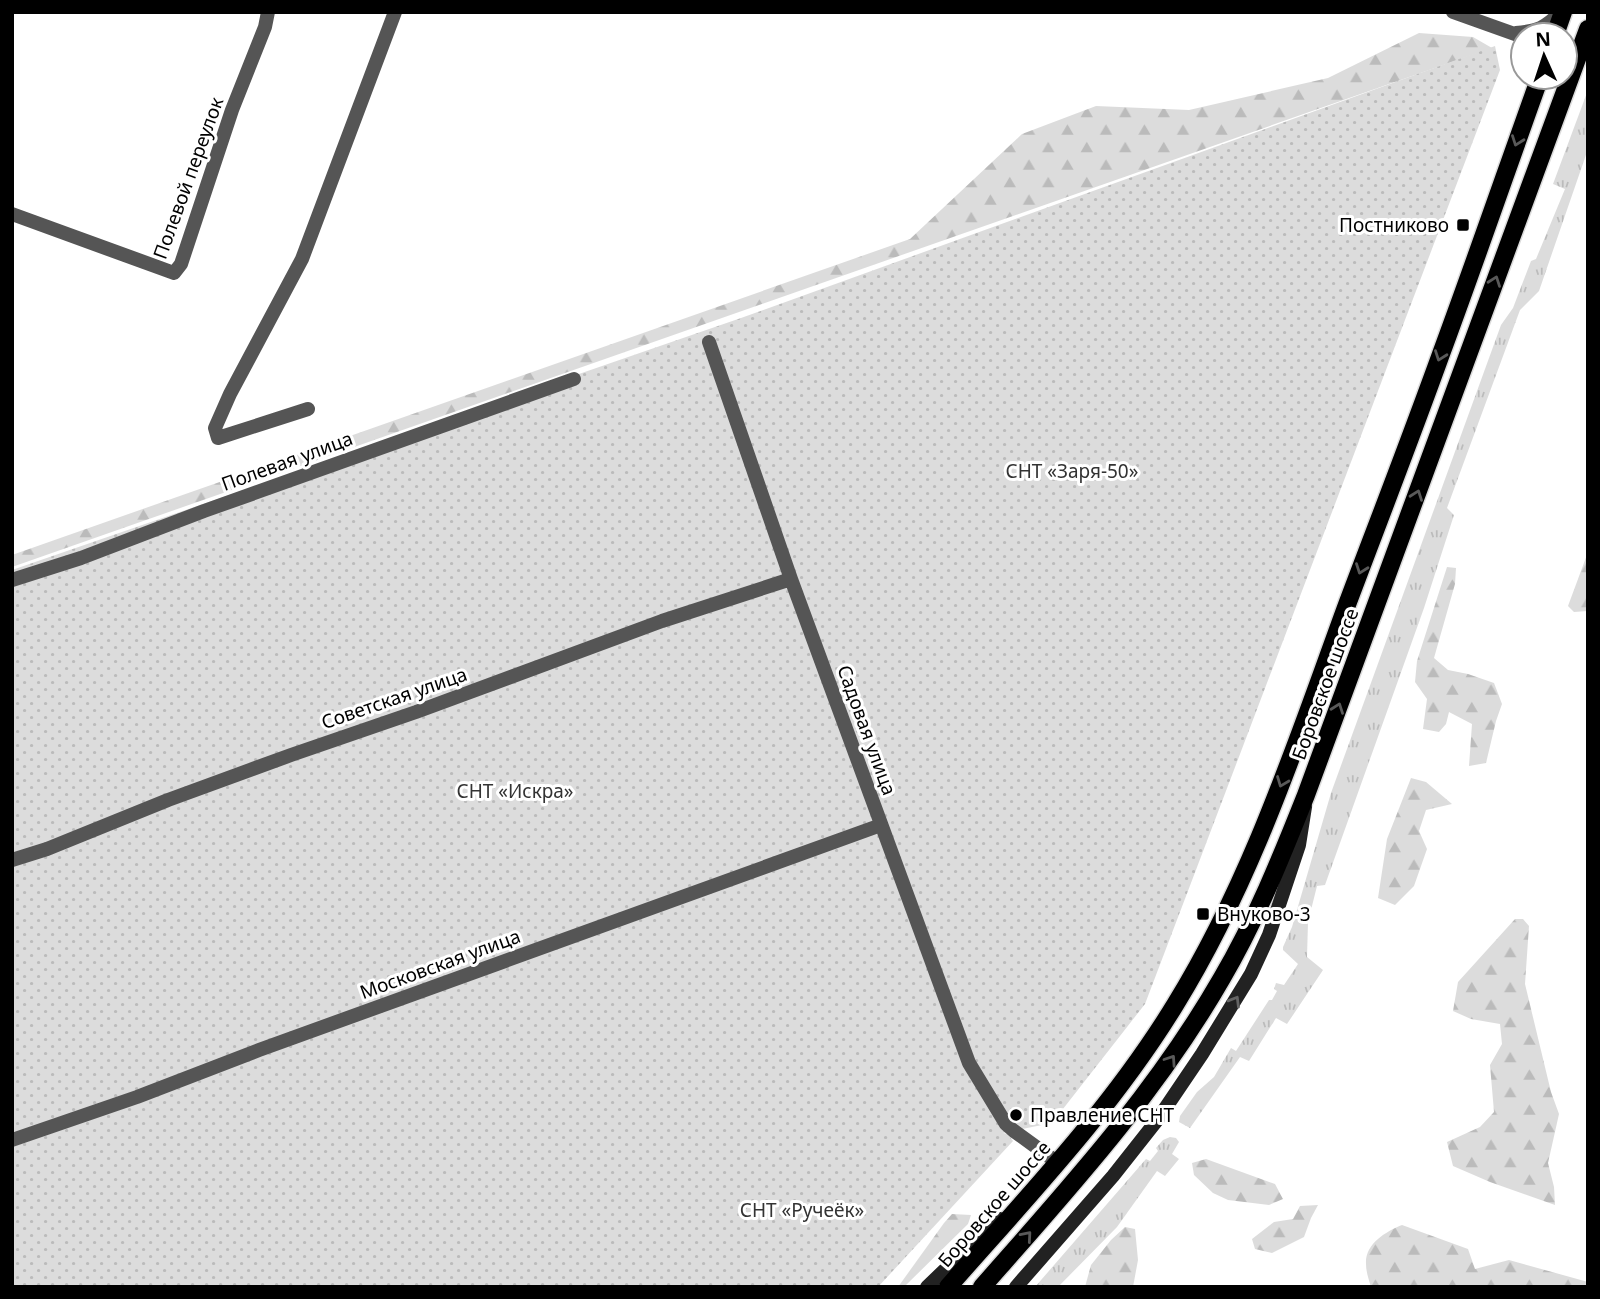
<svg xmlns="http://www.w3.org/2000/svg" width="1600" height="1299" viewBox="0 0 1600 1299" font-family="'Noto Sans',sans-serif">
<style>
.grass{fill:url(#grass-tufts)}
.forest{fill:url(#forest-firs)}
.garden{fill:url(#garden-dots)}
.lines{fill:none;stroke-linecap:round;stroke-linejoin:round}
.primary-casing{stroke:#dbdbdb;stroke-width:21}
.minor{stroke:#555;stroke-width:14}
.secondary{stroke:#222;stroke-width:14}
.primary{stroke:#000;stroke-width:18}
.oneway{stroke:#595959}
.oneway2{stroke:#646464}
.poi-dot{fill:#000;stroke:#fff;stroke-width:2.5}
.labels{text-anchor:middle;stroke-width:6;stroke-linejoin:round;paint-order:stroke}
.street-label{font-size:19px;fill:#000;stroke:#fff}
.poi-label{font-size:19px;fill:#000;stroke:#fff;text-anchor:start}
.park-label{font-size:19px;fill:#333;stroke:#fff}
</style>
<defs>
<pattern id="grass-tufts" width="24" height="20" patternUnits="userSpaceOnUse" patternTransform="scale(1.75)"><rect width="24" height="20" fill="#dcdcdc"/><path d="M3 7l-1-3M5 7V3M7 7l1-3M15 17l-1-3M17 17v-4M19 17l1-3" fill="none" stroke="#bbb"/></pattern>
<pattern id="forest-firs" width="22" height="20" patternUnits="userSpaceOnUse" patternTransform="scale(1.75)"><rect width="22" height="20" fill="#dcdcdc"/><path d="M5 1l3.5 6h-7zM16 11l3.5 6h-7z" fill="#bbb"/></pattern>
<pattern id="garden-dots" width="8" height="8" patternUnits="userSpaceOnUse" patternTransform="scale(1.75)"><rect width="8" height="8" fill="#dcdcdc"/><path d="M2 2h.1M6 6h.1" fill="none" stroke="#bbb" stroke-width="1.8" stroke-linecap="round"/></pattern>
</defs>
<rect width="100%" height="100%" fill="#fff"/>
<path class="grass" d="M1588 90V149L1539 291 1520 310 1447 508 1454 515 1424 608 1325 885 1317 886 1308 922 1307 957 1323 970 1287 1024 1276 1018 1249 1061 1240 1057 1190 1128 1179 1122 1180 1116 1197 1092 1214 1077 1231 1048 1236 1051 1269 1000H1272L1277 991 1274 989 1276 983 1284 985 1298 964 1283 950V947L1292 927 1331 793 1501 325 1513 308 1531 261 1536 259 1565 189 1553 184Z
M1170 1137 1176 1138 1179 1142 1172 1154 1179 1159 1165 1176 1157 1171 1117 1227 1058 1287H1035L1146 1159 1150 1161 1158 1151 1156 1148 1163 1140Z"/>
<path class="forest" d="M1419 33 1473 37 1492 48 12 567V555L910 239 1022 134 1096 106 1189 110 1328 78Z
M1588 552V611L1574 612 1568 606Z
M1447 567 1456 568 1455 584 1434 658 1448 670 1468 674 1494 683 1502 704 1496 721 1486 763 1469 766 1472 724 1449 712 1446 724 1439 732 1423 729 1427 699 1415 682 1417 661Z
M1411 778 1426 782 1452 804 1426 810 1419 831 1427 849 1414 886 1395 905 1378 898 1387 839Z
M1515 919H1523L1529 926 1525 984 1551 1092 1559 1114 1548 1163 1554 1187 1555 1205 1490 1182 1453 1166 1447 1142 1480 1127 1494 1112 1490 1065 1502 1044 1500 1024 1471 1019 1453 1011 1458 982Z
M1206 1159 1275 1184 1283 1199 1269 1205 1228 1200 1213 1193 1194 1175 1192 1163Z
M1318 1205 1311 1218 1304 1237 1272 1253 1255 1249 1252 1239 1274 1222 1293 1219 1300 1206Z
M952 1214 971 1215 968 1224 904 1287H898L944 1223Z
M1402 1225 1468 1249 1475 1269 1509 1260 1588 1282V1287H1371C1369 1280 1366 1272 1366 1264 1365 1244 1385 1232 1402 1225Z
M1125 1227 1135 1229 1138 1260 1133 1287H1085L1091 1265 1111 1240Z"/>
<path class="garden" d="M1495 46 1500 70 1145 1004 1052 1123 1003 1133 1008 1134 1013 1141 878 1287H12V570L741 318Z"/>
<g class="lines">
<g class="primary-casing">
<path id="primary" d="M1555 35 1563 12
M948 1287C1028 1196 1112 1108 1175 1005 1251 882 1296 744 1345 610 1377 525 1410 440 1441 354 1475 262 1507 169 1540 77
M982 1287C1069 1188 1156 1093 1222 978 1256 920 1281 858 1306 795L1588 29"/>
</g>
<path class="minor" d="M1453 12 1523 37
M1516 33C1538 31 1545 28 1561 12
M12 214 174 273 181 264 232 110 265 27 268 12
M709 342 791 579 969 1063 1006 1124 1014 1131 1058 1163
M308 409 218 438 215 428 230 394 302 259 395 12
M12 580 81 558 204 511 574 379
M12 860 47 849 168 800 291 755 416 712 662 621 791 579
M12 1140 137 1097 259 1050 881 825"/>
<path class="secondary" d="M927 1287 975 1241 1000 1219
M1016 1287 1113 1176 1158 1119 1202 1054 1251 974 1269 935 1299 845 1305 807"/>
<use href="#primary" class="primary"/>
</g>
<defs><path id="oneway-chevron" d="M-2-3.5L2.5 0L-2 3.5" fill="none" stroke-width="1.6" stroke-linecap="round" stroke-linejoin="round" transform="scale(1.75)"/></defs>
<g class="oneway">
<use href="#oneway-chevron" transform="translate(1517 141) rotate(110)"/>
<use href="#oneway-chevron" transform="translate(1495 281) rotate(-70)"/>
<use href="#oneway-chevron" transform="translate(1440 356) rotate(110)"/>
<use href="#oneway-chevron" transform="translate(1417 495) rotate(-70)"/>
<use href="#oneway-chevron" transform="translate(1361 569) rotate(110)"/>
<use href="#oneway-chevron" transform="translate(1338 708) rotate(-70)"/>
<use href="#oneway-chevron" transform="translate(1282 782) rotate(111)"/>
<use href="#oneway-chevron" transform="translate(1171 1060) rotate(-56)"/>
<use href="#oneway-chevron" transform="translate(1027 1236) rotate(-49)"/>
</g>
<use class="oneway2" href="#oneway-chevron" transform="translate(1235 1001) rotate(-59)"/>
<g class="poi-dot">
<rect x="1456" y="218" width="14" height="14" rx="3.5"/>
<rect x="1196" y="907" width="14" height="14" rx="3.5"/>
<circle cx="1016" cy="1115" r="7"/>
</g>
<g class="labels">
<g class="street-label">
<text transform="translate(188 178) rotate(-70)" y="7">Полевой переулок</text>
<text transform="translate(287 461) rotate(-20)" y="7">Полевая улица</text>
<text transform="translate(1325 684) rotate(-70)" y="7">Боровское шоссе</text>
<text transform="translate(394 698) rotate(-19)" y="7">Советская улица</text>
<text transform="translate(867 730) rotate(70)" y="7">Садовая улица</text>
<text transform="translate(440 964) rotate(-20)" y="7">Московская улица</text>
<text transform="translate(994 1204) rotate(-49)" y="7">Боровское шоссе</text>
</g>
<g class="poi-label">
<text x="1449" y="232" text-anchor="end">Постниково</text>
<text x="1217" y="921">Внуково-3</text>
<text x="1030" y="1122">Правление СНТ</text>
</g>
<g class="park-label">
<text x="1072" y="478">СНТ «Заря-50»</text>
<text x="515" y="798">СНТ «Искра»</text>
<text x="802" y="1217">СНТ «Ручеёк»</text>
</g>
</g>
<rect width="1600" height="1299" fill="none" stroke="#000000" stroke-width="28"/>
<g transform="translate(1544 56) rotate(357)"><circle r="33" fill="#ffffff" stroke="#999999" stroke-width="2"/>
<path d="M0-5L12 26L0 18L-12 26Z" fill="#000000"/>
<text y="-10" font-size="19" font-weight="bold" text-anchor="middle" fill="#000000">N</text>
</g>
</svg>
